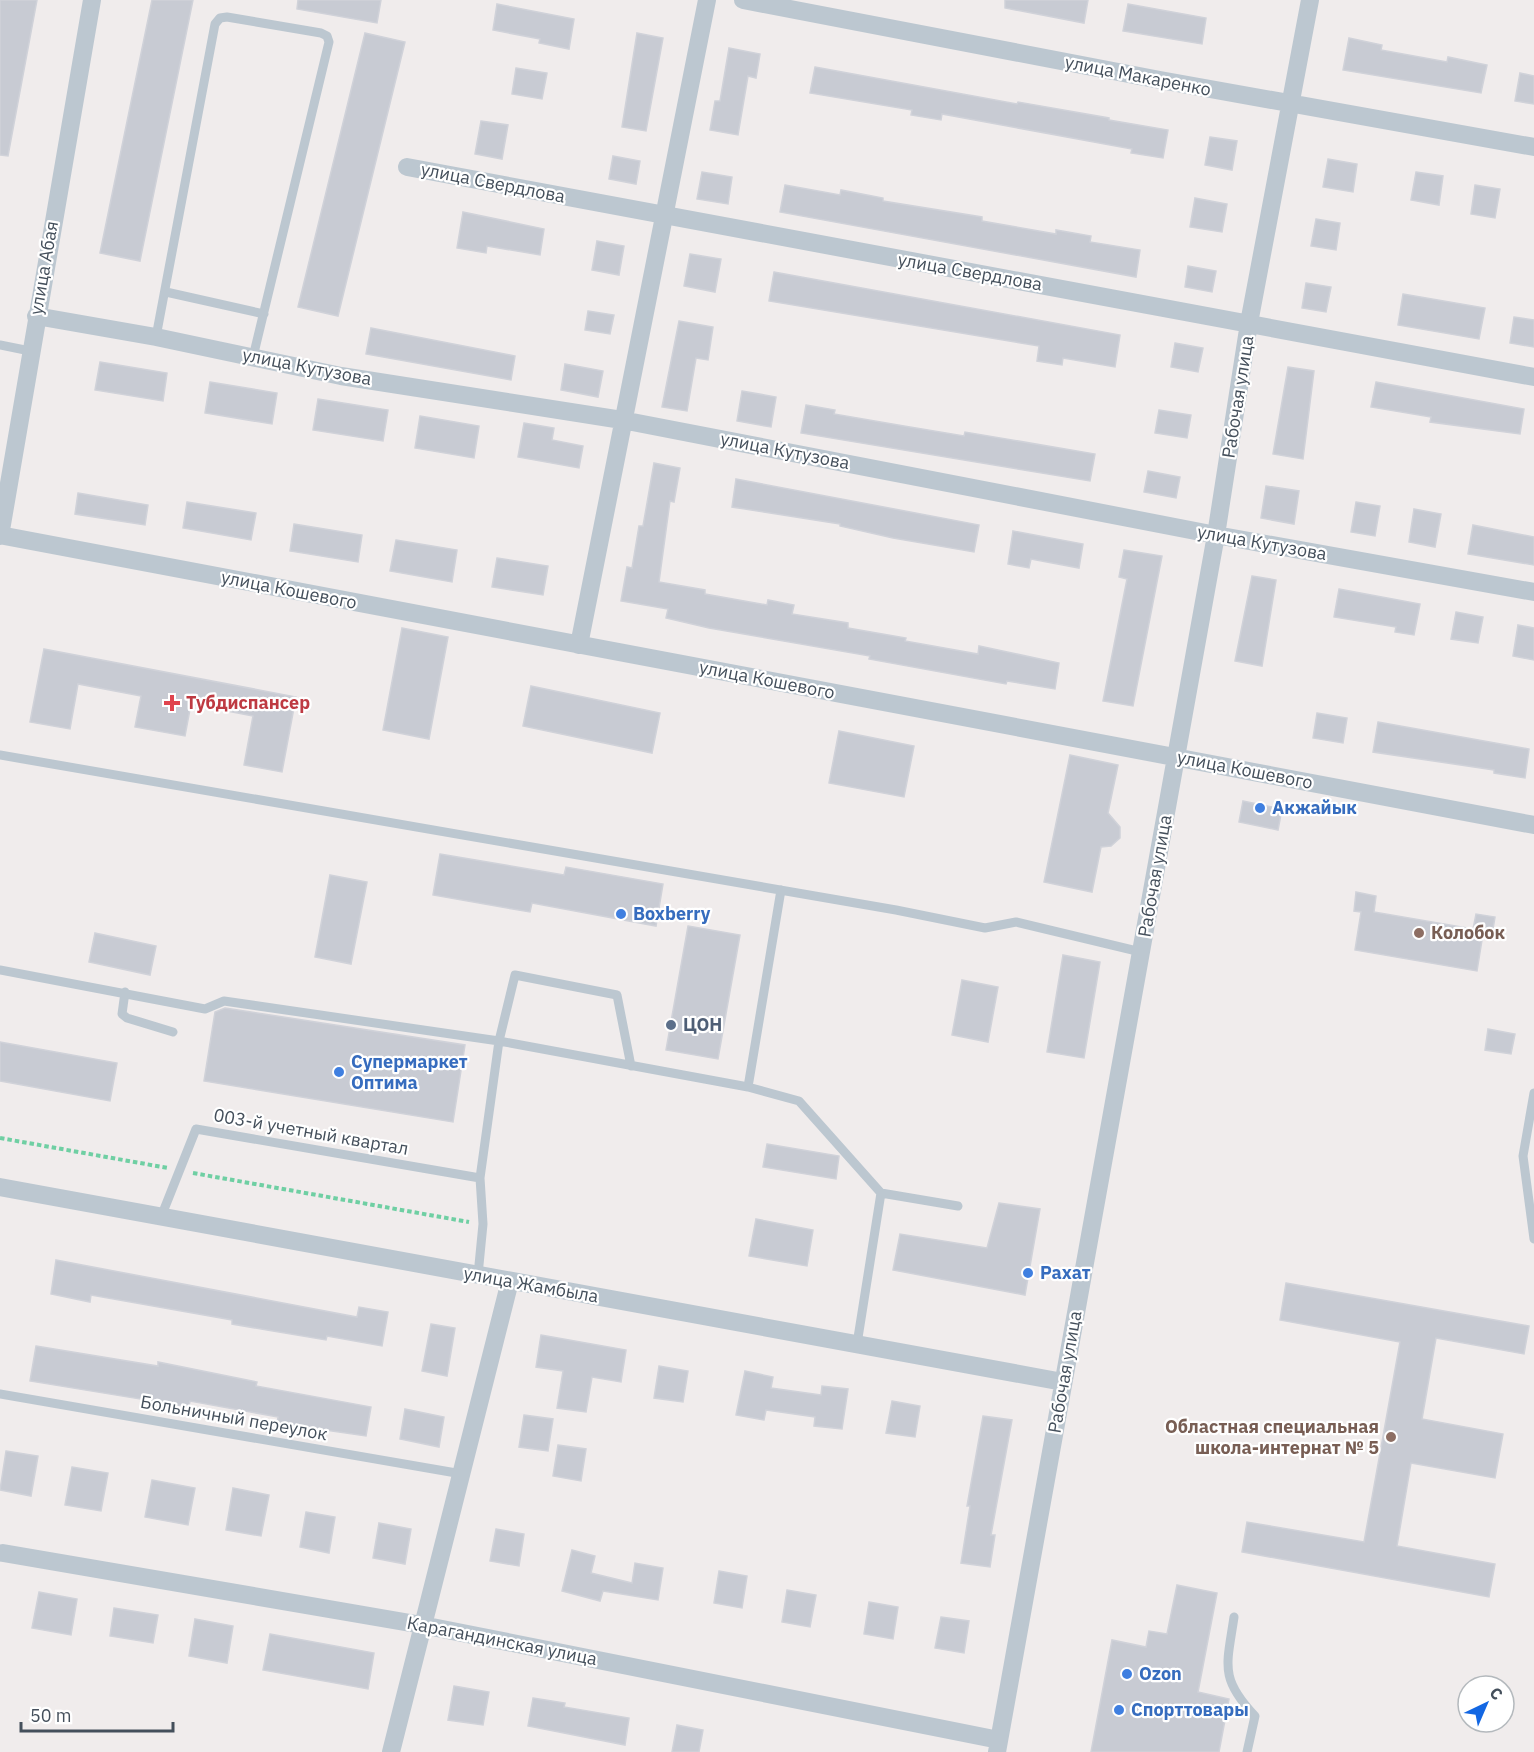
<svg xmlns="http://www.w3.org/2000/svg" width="1534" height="1752" viewBox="0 0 1534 1752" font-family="'IBM Plex Sans',sans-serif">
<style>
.building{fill:#c8cbd3;stroke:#d0d2d9;stroke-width:1.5}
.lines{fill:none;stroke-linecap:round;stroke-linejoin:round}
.path{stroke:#6fcfa3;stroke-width:4;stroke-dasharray:4.5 3;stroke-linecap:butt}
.service{stroke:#bcc7d0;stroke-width:9}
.minor{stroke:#bcc7d0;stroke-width:18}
.health-dot{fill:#e0444e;stroke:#fff;stroke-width:2}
.shop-dot{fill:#3f7fe0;stroke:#fff;stroke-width:2}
.education-dot{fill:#8d6e63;stroke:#fff;stroke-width:2}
.service-dot{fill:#5c6f8a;stroke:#fff;stroke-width:2}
.labels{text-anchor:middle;stroke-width:4.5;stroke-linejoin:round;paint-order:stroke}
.street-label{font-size:18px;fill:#444f5b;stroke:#fff}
.health-label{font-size:18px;font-weight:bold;fill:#be3a42;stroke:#fff;text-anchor:start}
.shop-label{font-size:18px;font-weight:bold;fill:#366cbe;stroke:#fff;text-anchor:start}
.education-label{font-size:18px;font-weight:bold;fill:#785e54;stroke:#fff;text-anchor:start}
.service-label{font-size:18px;font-weight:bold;fill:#4e5e75;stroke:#fff;text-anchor:start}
</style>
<rect width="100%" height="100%" fill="#f0ecec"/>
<path class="building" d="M0 0H37L8 156 0 155Z
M152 0H193L140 261 100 253Z
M298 0H381L377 23 297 9Z
M1005 0H1088L1084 23 1005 8Z
M497 4 574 19 569 49 539 43 540 39 493 30Z
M1128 4 1206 18 1202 44 1123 31Z
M365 33 405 42 338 316 298 307Z
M637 33 663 38 646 131 622 127Z
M1349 38 1382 45 1381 50 1447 62 1448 57 1487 65 1481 93 1343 70Z
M729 48 760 54 756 78 748 76 738 135 710 130 715 101H720Z
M815 67 1017 104 1018 102 1109 118V120L1168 130 1163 158 1131 153 1132 149 942 114 941 120 911 115 912 110 810 93Z
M516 68 547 73 542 99 512 94Z
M1520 73 1534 76V104L1515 101Z
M481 121 508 125 502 159 475 154Z
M1210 137 1237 141 1232 170 1205 165Z
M613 156 640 161 636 184 609 179Z
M1328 159 1357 164 1353 192 1323 187Z
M702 172 732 177 728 204 697 199Z
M1416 172 1443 176 1439 205 1411 200Z
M785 185 840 195 841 190 883 198V201L982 217V221L1056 234V230L1091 236 1090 242 1140 250 1136 277 780 212Z
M1475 185 1500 189 1495 218 1471 214Z
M1195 198 1227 204 1222 232 1190 227Z
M463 212 544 229 540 255 487 246 486 253 457 248Z
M1316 219 1340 223 1336 250 1311 246Z
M597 241 624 246 619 275 592 270Z
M690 254 721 259 715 292 684 286Z
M1188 266 1216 271 1212 292 1185 287Z
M774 272 1120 335 1115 367 1063 358 1062 365 1037 361 1039 346 769 301Z
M1306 283 1331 287 1326 312 1302 308Z
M1403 294 1485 308 1479 339 1398 325Z
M588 311 614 315 610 334 585 330Z
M1514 317 1534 320V347L1510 343Z
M679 321 713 327 708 360 696 358 687 411 662 407Z
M371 328 515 356 511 380 366 354Z
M1175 343 1203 348 1198 372 1171 367Z
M100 362 167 373 163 401 95 390Z
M565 364 603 371 598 397 561 390Z
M1288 367 1314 371 1303 459 1273 454Z
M210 382 277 393 272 424 205 413Z
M1376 382 1524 409 1520 434 1430 422 1431 417 1371 407Z
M742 391 776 397 771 427 737 421Z
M318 399 388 410 383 441 313 430Z
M806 405 835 410 834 414 904 426 964 436 965 432 1095 454 1090 481 801 433Z
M1159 410 1191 415 1187 438 1155 433Z
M420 416 479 426 474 458 415 448Z
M524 423 554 428 552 440 583 446 579 468 518 457Z
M654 463 680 468 674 502 670 501 659 582 705 590V594L767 605 768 600 794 605 792 614 848 623V628L906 638 905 641 978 654 979 646 1059 663 1055 689 1007 681 1006 684 869 659 870 656 709 628 666 618 668 609 621 601 627 567 632 568 639 526H643Z
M1148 471 1180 477 1176 498 1144 492Z
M736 479 979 525 974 552 893 538 840 526V524L732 507Z
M1266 486 1299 491 1294 524 1261 518Z
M78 493 148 505 145 525 75 514Z
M187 502 256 513 251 540 183 528Z
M1356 502 1380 506 1375 536 1351 532Z
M1414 509 1441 514 1435 547 1409 542Z
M294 524 362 535 358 562 290 551Z
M1473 525 1534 537V565L1468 554Z
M1013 531 1083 544 1079 568 1031 559 1029 568 1008 564Z
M396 540 457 550 452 582 390 571Z
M1124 550 1162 556 1133 706 1103 701 1127 579 1119 577Z
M497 558 548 566 543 595 492 587Z
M1252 576 1276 580 1262 666 1235 661Z
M1339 589 1420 604 1414 635 1395 632 1396 627 1334 617Z
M1456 612 1483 617 1478 643 1451 639Z
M1518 625 1534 628V660L1513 656Z
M402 628 448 637 429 739 383 730Z
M44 649 296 697 282 772 244 765 253 716 191 704 185 736 135 727 141 696 78 684 70 729 30 722Z
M531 686 660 713 652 753 523 726Z
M1317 713 1347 718 1343 743 1313 738Z
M1378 722 1529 749 1525 778 1494 773V770L1373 752Z
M839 731 914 746 904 797 829 783Z
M1070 755 1118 765 1108 813 1120 827V838L1111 846 1101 847 1092 892 1044 882Z
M1243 801 1282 809 1278 830 1239 822Z
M440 854 564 875 566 867 663 884 656 926 532 903 530 912 433 895Z
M330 875 367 882 351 964 315 957Z
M1356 892 1376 896 1374 912 1473 929 1476 914 1495 917 1492 935 1483 934 1477 971 1355 950 1361 912 1354 911Z
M688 926 740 935 718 1059 666 1050Z
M95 933 156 946 150 975 89 962Z
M1063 955 1100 962 1084 1058 1047 1052Z
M962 980 998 987 988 1042 952 1035Z
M225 1008 465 1045 453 1122 204 1081 215 1012Z
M1488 1029 1515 1034 1511 1054 1485 1050Z
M0 1042 117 1063 110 1101 0 1081Z
M767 1144 839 1156 836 1179 763 1167Z
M999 1203 1040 1209 1025 1295 893 1270 900 1234 987 1248Z
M756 1219 813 1230 807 1266 749 1256Z
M56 1260 357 1317 359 1307 388 1312 382 1346 327 1336 326 1340 267 1330 232 1324V1320L91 1295 90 1302 51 1294Z
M1286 1283 1529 1326 1524 1354 1436 1338 1422 1419 1503 1434 1495 1478 1411 1463 1397 1546 1495 1564 1489 1597 1242 1552 1247 1522 1364 1542 1400 1342 1280 1320Z
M431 1324 455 1328 447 1376 422 1371Z
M541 1335 626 1350 621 1382 592 1377 586 1412 557 1408 563 1371 536 1367Z
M36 1346 158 1366V1362L257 1382 256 1386 371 1407 366 1436 277 1423 278 1417 190 1401 189 1407 30 1381Z
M659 1366 688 1371 683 1402 654 1398Z
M745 1371 773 1377 771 1388 821 1395 822 1386 848 1389 842 1429 814 1426 815 1417 766 1410 764 1420 736 1415Z
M892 1401 920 1406 915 1437 886 1433Z
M405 1409 444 1417 439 1447 400 1439Z
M524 1415 553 1419 548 1451 519 1447Z
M983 1416 1012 1420 991 1535H995L990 1567 961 1563 970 1506H967Z
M558 1445 586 1449 581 1481 553 1476Z
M6 1451 38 1456 31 1496 0 1490Z
M72 1467 108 1473 101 1511 65 1505Z
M152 1480 195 1488 188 1525 145 1517Z
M233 1488 269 1495 261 1536 226 1530Z
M306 1512 335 1517 329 1553 300 1547Z
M379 1523 411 1529 405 1564 373 1558Z
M496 1529 524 1534 519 1566 490 1561Z
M572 1550 595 1556 591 1573 632 1583 635 1563 663 1568 658 1600 603 1591 600 1601 562 1591Z
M719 1571 747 1576 742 1608 714 1603Z
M1177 1585 1217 1593 1198 1692 1229 1699 1219 1752H1091L1112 1640 1146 1647 1149 1631 1167 1634Z
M787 1590 816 1595 810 1627 782 1622Z
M39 1592 77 1599 71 1635 32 1628Z
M869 1602 898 1607 893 1639 864 1634Z
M114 1608 158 1615 153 1643 110 1636Z
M941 1617 969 1621 964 1653 935 1648Z
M195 1619 233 1626 227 1663 189 1656Z
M270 1634 374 1653 368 1689 263 1670Z
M454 1686 489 1692 483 1725 448 1720Z
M533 1698 565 1703 564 1707 629 1718 625 1745 528 1726Z
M677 1725 703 1730 699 1752H672Z"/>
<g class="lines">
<path class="path" d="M0 1138 168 1168
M193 1173 469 1222"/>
<path class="service" d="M166 292 264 314
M156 337 215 24 220 18 227 17 321 33 327 36 329 42 253 357
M0 345 30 351
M0 755 896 910 985 928 1016 922 1141 952
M0 970 205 1009 224 1001 499 1041 748 1087 799 1101 881 1193 958 1206
M125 992 122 1014 127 1018 173 1032
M748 1087 781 890
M1534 1093 1523 1156 1534 1239
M161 1217 196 1129 480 1178
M478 1275 483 1224 480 1178 499 1041 515 975 617 995 631 1066
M857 1344 881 1193
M0 1394 462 1474
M1234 1617C1227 1665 1219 1678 1255 1716L1247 1752"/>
<path class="minor" d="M743 0 1160 80 1534 147
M407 167 1534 377
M36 316 156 337 341 376 622 420 1216 535 1534 592
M0 535 1534 825
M0 536 92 0
M579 645 707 0
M0 1187 1063 1382
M3 1553 422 1625 999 1740
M391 1752 510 1281
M997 1752 1216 535 1249 323 1310 0"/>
</g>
<path class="health-dot" d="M169 694h6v6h6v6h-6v6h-6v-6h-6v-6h6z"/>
<g class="shop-dot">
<circle cx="1260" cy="808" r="6"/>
<circle cx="621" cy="914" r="6"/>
<circle cx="339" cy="1072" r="6"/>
<circle cx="1028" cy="1273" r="6"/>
<circle cx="1127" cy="1674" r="6"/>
<circle cx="1119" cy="1710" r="6"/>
</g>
<g class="education-dot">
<circle cx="1419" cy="933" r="6"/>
<circle cx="1391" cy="1437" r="6"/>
</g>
<circle class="service-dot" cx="671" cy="1025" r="6"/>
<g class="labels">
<g class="street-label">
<text transform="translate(1138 76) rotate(11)" y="6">улица Макаренко</text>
<text transform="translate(493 183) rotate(11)" y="6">улица Свердлова</text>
<text transform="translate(44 268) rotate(-80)" y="6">улица Абая</text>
<text transform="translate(970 272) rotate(10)" y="6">улица Свердлова</text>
<text transform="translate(307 367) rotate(11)" y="6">улица Кутузова</text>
<text transform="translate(1238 397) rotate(-81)" y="6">Рабочая улица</text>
<text transform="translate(785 451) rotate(11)" y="6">улица Кутузова</text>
<text transform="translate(1262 543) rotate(10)" y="6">улица Кутузова</text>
<text transform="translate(289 590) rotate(11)" y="6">улица Кошевого</text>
<text transform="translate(767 680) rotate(11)" y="6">улица Кошевого</text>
<text transform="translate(1245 770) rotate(11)" y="6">улица Кошевого</text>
<text transform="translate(1155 876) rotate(-80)" y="6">Рабочая улица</text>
<text transform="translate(311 1132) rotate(10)" y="6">003-й учетный квартал</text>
<text transform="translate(531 1285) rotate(10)" y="6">улица Жамбыла</text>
<text transform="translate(1065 1372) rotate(-80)" y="6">Рабочая улица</text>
<text transform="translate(234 1418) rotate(10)" y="6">Больничный переулок</text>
<text transform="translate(502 1641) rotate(11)" y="6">Карагандинская улица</text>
</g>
<g class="health-label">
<text x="186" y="709">Тубдиспансер</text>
</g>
<g class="shop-label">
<text x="1272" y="814">Акжайык</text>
<text x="633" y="920">Boxberry</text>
<text x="351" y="1068">Супермаркет<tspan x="351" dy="21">Оптима</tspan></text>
<text x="1040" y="1279">Рахат</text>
<text x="1139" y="1680">Ozon</text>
<text x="1131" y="1716">Спорттовары</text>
</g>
<g class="education-label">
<text x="1431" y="939">Колобок</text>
<text x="1379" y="1433" text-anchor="end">Областная специальная<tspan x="1379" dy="21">школа-интернат № 5</tspan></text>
</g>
<g class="service-label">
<text x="683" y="1031">ЦОН</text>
</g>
</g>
<g transform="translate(1486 1704) rotate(44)"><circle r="28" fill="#ffffff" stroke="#b4b9bd" stroke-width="1.5"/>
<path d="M0-4.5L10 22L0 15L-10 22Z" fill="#1367e3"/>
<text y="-9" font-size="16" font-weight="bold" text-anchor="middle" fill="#444f5b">С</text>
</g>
<path d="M21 1722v9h152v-9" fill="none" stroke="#444f5b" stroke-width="3"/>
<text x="30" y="1722" font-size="18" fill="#444f5b" stroke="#ffffff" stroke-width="4.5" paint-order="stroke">50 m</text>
</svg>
